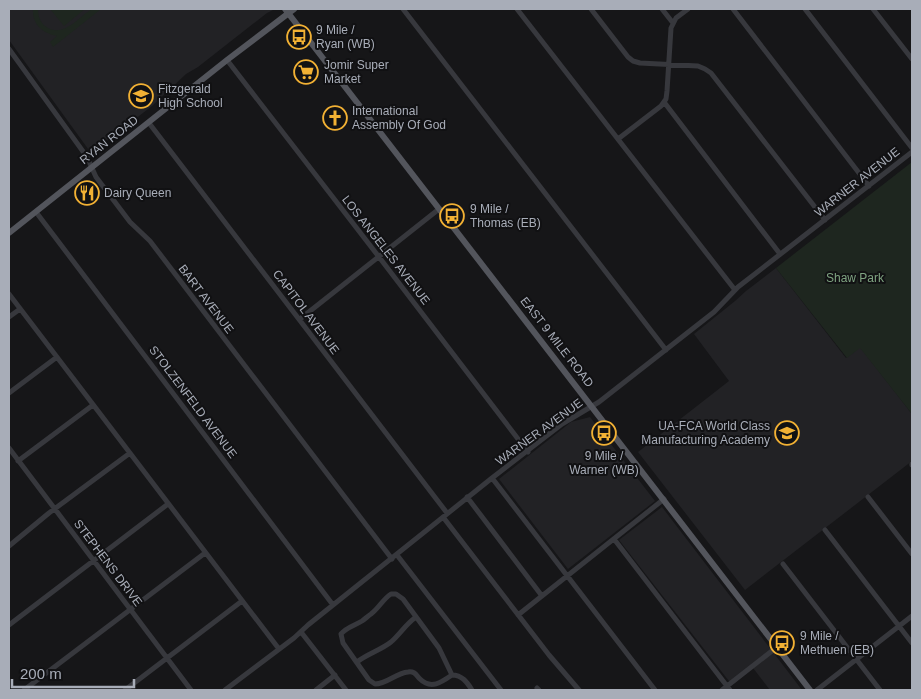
<svg xmlns="http://www.w3.org/2000/svg" width="921" height="699" viewBox="0 0 921 699" font-family="Helvetica,sans-serif">
<style>
.built{fill:#222225}
.green{fill:#1e261f}
.lines{fill:none;stroke-linecap:round;stroke-linejoin:round}
.minor{stroke:#37383d;stroke-width:5}
.major{stroke:#53555c;stroke-width:6}
.labels{text-anchor:middle;stroke-width:4;stroke-linejoin:round;paint-order:stroke}
.poi-label{font-size:12px;fill:#a8adb8;stroke:#111113;text-anchor:start}
.street-label{font-size:12px;fill:#a8adb8;stroke:#111113}
.park-label{font-size:12px;fill:#7fa381;stroke:#111113}
</style>
<rect width="100%" height="100%" fill="#161618"/>
<path class="built" d="M9 9H272L273 10 267 13 198 67 186 74 152 106 91 153 9 40Z
M776 268 846 358 860 347 912 414V461L745 590 638 452 729 381 694 334 735 301 746 291Z
M590 417 655 501 568 569 499 479 571 422Z
M662 507 802 690H770L753 668 732 685 619 540Z"/>
<path class="green" d="M33 9H38C38 16 40 22 45 26 60 38 75 22 86 13 87 13 91 9 93 9 95 8 98 9 101 9L53 47 50 42 57 36C42 33 32 24 33 9Z
M50 9H85L64 26Z
M912 162V414L860 348 847 358 776 268Z"/>
<g class="lines">
<path class="minor" d="M403 9 666 350
M517 9 735 290
M591 9 628 57 633 61 640 63 698 66 705 69 711 73 825 220
M662 9 673 23
M733 9 869 186
M805 9 912 148
M873 9 912 59
M9 49 87 157 96 177 130 222 150 241 392 559
M227 60 379 257 528 452
M664 102 780 254
M149 123 447 513
M618 139 661 106 666 99 667 91 671 28 676 18 688 9
M36 212 333 605
M9 294 279 649
M9 317 20 309
M300 319 439 209
M9 393 57 357
M9 448 191 690
M18 461 93 405
M912 464V465
M492 478 655 690
M467 497 542 596
M868 497 912 554
M443 517 549 655 579 690
M825 530 912 643
M614 539 730 690
M9 546 49 513 130 453
M397 555 501 690
M783 564 880 690
M391 594H396L403 599 439 648 452 675C442 682 431 690 420 679 416 675 415 671 408 672 396 673 387 684 375 684L369 680 343 643 341 634C347 627 354 626 362 621 365 619 368 616 371 614 379 608 383 599 391 594Z
M518 615 664 499
M9 625 168 504
M301 632 346 690
M357 662C367 654 381 650 391 642 401 633 405 625 416 617
M452 675C462 675 467 682 472 690
M537 688 539 690
M24 690 205 553
M125 690 242 601
M225 690 294 638 308 625 492 478 562 424 599 402 714 312 738 287 912 152
M316 690 335 675
M722 690 777 647
M817 690 912 616"/>
<path class="major" d="M285 9 810 690
M9 233 227 60 294 9"/>
</g>
<defs>
<g id="bus-ring" transform="scale(1.25)"><circle r="9.5" fill="#111113" stroke="#f2b134" stroke-width="1.5"/><path d="M-5-6H5V4H4V6H2V4H-2V6H-4V4H-5ZM-3.5-4V0h7V-4ZM-3.5 1.2v1.5H-2V1.2ZM2 1.2v1.5H3.5V1.2Z" fill="#f2b134"/></g>
<g id="supermarket-ring" transform="scale(1.25)"><circle r="9.5" fill="#111113" stroke="#f2b134" stroke-width="1.5"/><path d="M-6-5.5h2.5l.6 2H6L4.5 2H-2.5L-4.4-4H-6ZM-1.5 3.2a1.3 1.3 0 1 0 .1 0ZM3 3.2a1.3 1.3 0 1 0 .1 0Z" fill="#f2b134"/></g>
<g id="school-ring" transform="scale(1.25)"><circle r="9.5" fill="#111113" stroke="#f2b134" stroke-width="1.5"/><path d="M0-5L7-2L0 1L-7-2ZM-4 1L0 2.5L4 1V4Q0 6-4 4Z" fill="#f2b134"/></g>
<g id="church-ring" transform="scale(1.25)"><circle r="9.5" fill="#111113" stroke="#f2b134" stroke-width="1.5"/><path d="M-1.2-6h2.4v3.5h3.3v2.4h-3.3V6h-2.4V-.1h-3.3v-2.4h3.3Z" fill="#f2b134"/></g>
<g id="restaurant-ring" transform="scale(1.25)"><circle r="9.5" fill="#111113" stroke="#f2b134" stroke-width="1.5"/><path d="M-5-6h1v4h1v-4h1v4h1v-4h1v5L-1.5 .5V6h-2V.5L-5-1ZM5-6V6H3V1.5H1.5Q1.5-4 5-6Z" fill="#f2b134"/></g>
</defs>
<g fill-rule="evenodd">
<use href="#bus-ring" x="299" y="37"/>
<use href="#supermarket-ring" x="306" y="72"/>
<use href="#school-ring" x="141" y="96"/>
<use href="#church-ring" x="335" y="118"/>
<use href="#restaurant-ring" x="87" y="193"/>
<use href="#bus-ring" x="452" y="216"/>
<use href="#bus-ring" x="604" y="433"/>
<use href="#school-ring" x="787" y="433"/>
<use href="#bus-ring" x="782" y="643"/>
</g>
<g class="labels">
<g class="poi-label">
<text x="316" y="34">9 Mile /<tspan x="316" dy="14">Ryan (WB)</tspan></text>
<text x="324" y="69">Jomir Super<tspan x="324" dy="14">Market</tspan></text>
<text x="158" y="93">Fitzgerald<tspan x="158" dy="14">High School</tspan></text>
<text x="352" y="115">International<tspan x="352" dy="14">Assembly Of God</tspan></text>
<text x="104" y="197">Dairy Queen</text>
<text x="470" y="213">9 Mile /<tspan x="470" dy="14">Thomas (EB)</tspan></text>
<text x="770" y="430" text-anchor="end">UA-FCA World Class<tspan x="770" dy="14">Manufacturing Academy</tspan></text>
<text x="604" y="460" text-anchor="middle">9 Mile /<tspan x="604" dy="14">Warner (WB)</tspan></text>
<text x="800" y="640">9 Mile /<tspan x="800" dy="14">Methuen (EB)</tspan></text>
</g>
<g class="street-label">
<text transform="translate(109 140) rotate(-38)" y="4">RYAN ROAD</text>
<text transform="translate(857 182) rotate(-38)" y="4">WARNER AVENUE</text>
<text transform="translate(386 250) rotate(52)" y="4">LOS ANGELES AVENUE</text>
<text transform="translate(206 299) rotate(53)" y="4">BART AVENUE</text>
<text transform="translate(306 312) rotate(53)" y="4">CAPITOL AVENUE</text>
<text transform="translate(557 342) rotate(52)" y="4">EAST 9 MILE ROAD</text>
<text transform="translate(193 402) rotate(53)" y="4">STOLZENFELD AVENUE</text>
<text transform="translate(539 432) rotate(-36)" y="4">WARNER AVENUE</text>
<text transform="translate(108 563) rotate(53)" y="4">STEPHENS DRIVE</text>
</g>
<g class="park-label">
<text x="855" y="282">Shaw Park</text>
</g>
</g>
<rect width="921" height="699" fill="none" stroke="#a8adb8" stroke-width="20"/>
<path d="M12 679v8h122v-8" fill="none" stroke="#a8adb8" stroke-width="2.5"/>
<text x="20" y="679" font-size="15" fill="#a8adb8" stroke="#111113" stroke-width="4" paint-order="stroke">200 m</text>
</svg>
